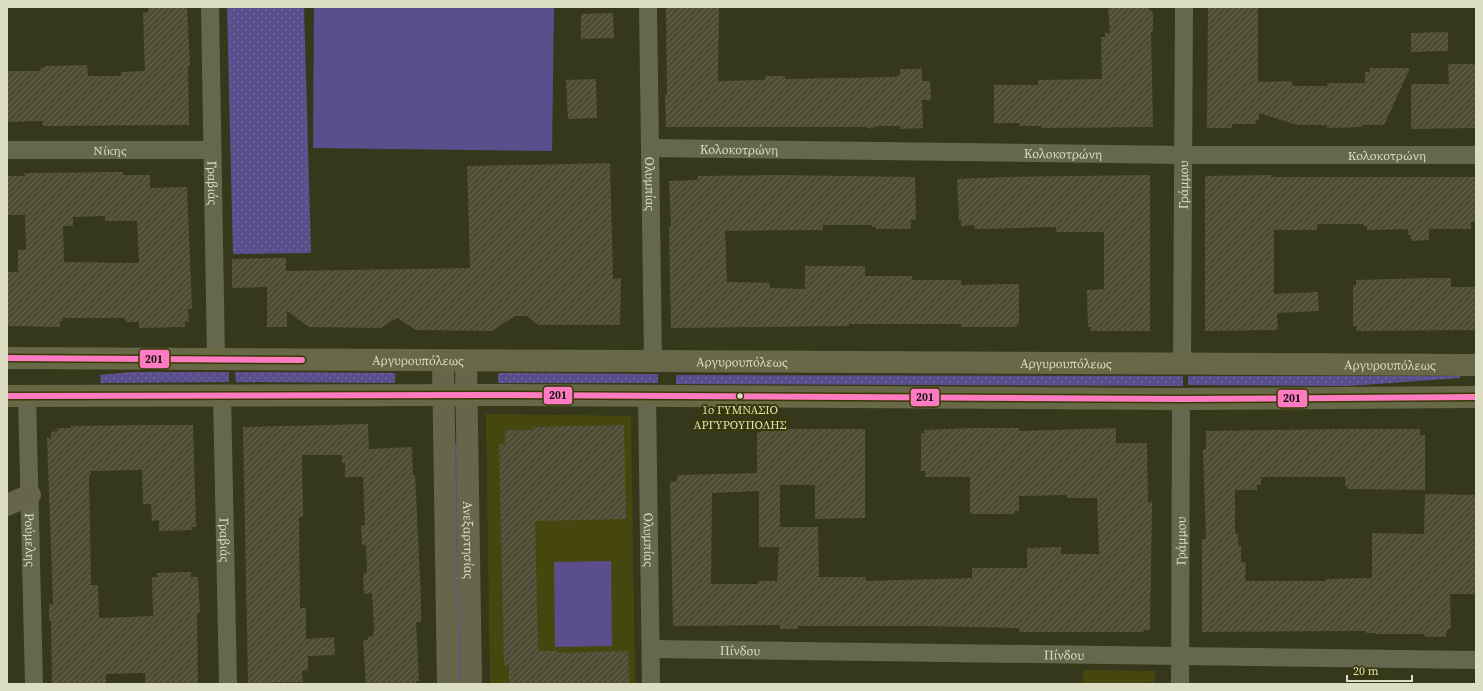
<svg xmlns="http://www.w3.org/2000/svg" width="1483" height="691" viewBox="0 0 1483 691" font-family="'Source Serif 4',serif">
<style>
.built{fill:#46470e}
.grass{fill:url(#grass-dots)}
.green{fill:#5b4e8d}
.building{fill:url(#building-hatch);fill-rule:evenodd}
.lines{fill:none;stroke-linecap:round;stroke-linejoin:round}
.street{stroke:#66674f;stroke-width:18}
.secondary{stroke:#66664a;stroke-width:22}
.primary{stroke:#676846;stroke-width:22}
.bus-1-casing{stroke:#373804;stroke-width:9}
.bus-1{stroke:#fe7ac1;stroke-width:6}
.bus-dot{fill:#dcdec4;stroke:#373804;stroke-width:1.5}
.labels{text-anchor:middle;stroke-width:4;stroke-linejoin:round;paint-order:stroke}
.bus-label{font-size:12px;fill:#dcdec4;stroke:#373804}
.street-label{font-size:13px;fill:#dcdec4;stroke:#373804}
.line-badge{stroke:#373804;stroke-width:1.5}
.pale-badge-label{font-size:11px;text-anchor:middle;font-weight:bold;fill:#111}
</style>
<defs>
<pattern id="grass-dots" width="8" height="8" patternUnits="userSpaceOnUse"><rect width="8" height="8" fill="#5b4e8d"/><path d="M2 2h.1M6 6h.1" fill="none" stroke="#72679b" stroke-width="1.8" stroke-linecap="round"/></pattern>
<pattern id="building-hatch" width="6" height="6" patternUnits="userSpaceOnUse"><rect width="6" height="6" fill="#4f4d36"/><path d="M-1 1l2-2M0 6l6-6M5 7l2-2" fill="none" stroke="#686651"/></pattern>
</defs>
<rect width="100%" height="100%" fill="#36381c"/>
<path class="built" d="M486 414 631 416 635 684H490Z
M1083 670 1155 671 1154 683 1148 682V684H1083Z"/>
<path class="grass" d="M227 7H304L311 253 233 254Z
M132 372H229V382L101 383 100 375Z
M235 372 395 373V383L236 382Z
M498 373 658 374V383H498Z
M676 375 1183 376V386L676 384Z
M1188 376H1460V378L1348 386 1188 385Z
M455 443H458L462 684H458Z"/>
<path class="green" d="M314 7H554L552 151 313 148Z
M611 561 612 646 555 647 554 562Z"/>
<path class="building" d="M148 7 187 8 190 66H188L189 125 43 126V121L7 122V71H40V68L46 67 45 66 87 65 88 76H121V72L145 71 143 12H148Z
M1108 7H1146L1153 12V30L1151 32 1153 127 1042 128V126H1019L1020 123H994V85H1038V80L1102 79 1101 37H1105V33H1110Z
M1208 7H1258V82L1291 81 1293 86H1328L1327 83H1365V72H1370V68H1410L1384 125H1362V127L1327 128V125H1297L1259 113V120H1256V124H1232V128H1207Z
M666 8H719L718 81 765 80V76H785V79L896 77V76L900 75V69H922V81H930L931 100H922L923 128 900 129V126H876L872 129 866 127H666L665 95H667Z
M613 13 614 38 581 39V14Z
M1448 32V51L1411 52V33Z
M1448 64H1476V128L1411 129V84H1449Z
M596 79 597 118 568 119 566 80Z
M610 163 613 279 621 278 620 325H538L527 316H515L492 331 416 330 397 318 381 328 309 327 287 311V327H267V287L232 288V259L286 258V271L470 268 467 166Z
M123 172V175H150V188L187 187 192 309H188L189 322H185V327L139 328V322H125V318H63V321H60V327L8 326 7 272H18V250H26L25 215H7V176H25L24 173ZM105 216V221H137L139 263 64 262 63 226H73V217Z
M779 175 915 177 916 220H911V229H876V227H872V225H823V230L725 231 727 282 770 283V288L805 289V266H865V276H912V280H961V285L1019 284V324H1017V327H961V324H849V326L671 328 669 226H671L669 181 697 180 698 176Z
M1150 175V331H1091V327H1088L1087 290 1104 289V232H1056V227L975 229 974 225 961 226V220H959L957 179 1005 177Z
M1271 175V177H1476V222H1471V229H1429V240L1411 241V235H1408V229L1367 230V226L1364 227V224H1317V230H1274V294L1318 292 1319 311 1277 313 1278 330 1205 331V176Z
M1429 278H1451V287H1476V330L1356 331 1357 326H1353V285H1356V280Z
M368 424 369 449 412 447 413 475H415L421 600V622H416L419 681H416V684H366L363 640H368V637L373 636 374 627 372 593 364 594 363 575 367 572 366 545H362L361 526 365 525 363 477H345V463H342V455H302L303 517H299L300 608H306V639L334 637 335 655 308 656V670L302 671 303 682 248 683 243 427Z
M146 425H193L196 527H191L192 530 159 531V520L152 521 151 504H143L142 470 91 471V474H89L91 585H98L99 618 153 616 152 577H157V573L191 572V577H198L200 613H197L198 684H145V673L106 674V684H52L51 621H49V604H53L47 438H51V432L58 431 57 428H71V426Z
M624 425 626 519 535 521 538 651H557V653L628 651 629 684H509V665H504L499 444 505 445V430H532V427Z
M970 428H1019V431L1116 428V443H1147L1148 502H1152L1150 630H1144V632H1019V628L926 626H798V629H780V625L673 626 670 482 677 481V475L757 473V432H761V429H865V518L815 519V485H780V527H818L819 577H866V581L972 578V568H1027V548L1061 547V554H1099L1097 498H1067V495L1019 496V511H1015V514H970V477H925V471H921V433H924V430ZM759 491V547H779L777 581H758V584H711L712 493Z
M1346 429H1420V435H1425V490L1347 489 1348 486H1345V477H1261V485H1257V490H1235V533L1238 534V546H1241V562L1246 563 1245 581H1326V579L1372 578V533L1424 534 1425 494 1476 495V594H1450L1451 628 1447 630 1446 637H1425L1424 634H1375V633H1366V631L1202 632V539H1206L1203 449H1206V431Z"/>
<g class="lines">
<g class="street">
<path id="s1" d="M210 7 216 359"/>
<path id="s2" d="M648 7 653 361"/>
<path id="s3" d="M650 148 1183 155H1476"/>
<path id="s4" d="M7 150H212"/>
<path id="s5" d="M1182 363 1184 7"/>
<path id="s6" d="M222 395 228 684"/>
<path id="s7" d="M27 396 34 684"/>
<path id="s8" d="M647 396 651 684"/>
<path id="s9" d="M651 649 1476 660"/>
<path id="s10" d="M1180 684 1181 399"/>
</g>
<g class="secondary">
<path d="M443 361 448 684"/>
<path id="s11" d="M466 361 471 684"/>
<path d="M7 505 30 495"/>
</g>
<g class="primary">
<path id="s12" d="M7 358 1476 365"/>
<path d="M7 396 489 395 1181 399 1476 397"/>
</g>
<g class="bus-1-casing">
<path id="bus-1" d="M7 358 302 360
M7 396 489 395 1181 399 1476 397"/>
</g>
<use href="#bus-1" class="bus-1"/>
</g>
<circle class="bus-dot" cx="740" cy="396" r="3.5"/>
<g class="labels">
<g class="bus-label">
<text x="740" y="414">1ο ΓΥΜΝΑΣΙΟ<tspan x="740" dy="15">ΑΡΓΥΡΟΥΠΟΛΗΣ</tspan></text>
</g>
<g class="street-label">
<text dy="5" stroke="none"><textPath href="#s3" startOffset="89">Κολοκοτρώνη</textPath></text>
<text dy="5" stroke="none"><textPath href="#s4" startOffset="103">Νίκης</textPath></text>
<text dy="5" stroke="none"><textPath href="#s3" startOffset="413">Κολοκοτρώνη</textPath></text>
<text dy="5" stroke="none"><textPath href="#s3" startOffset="737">Κολοκοτρώνη</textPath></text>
<text dy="5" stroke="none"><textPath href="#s1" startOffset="176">Γραβιάς</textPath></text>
<text dy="5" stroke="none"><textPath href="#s2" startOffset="177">Ολυμπίας</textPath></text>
<text dy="5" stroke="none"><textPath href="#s5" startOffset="178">Γράμμου</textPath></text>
<text dy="5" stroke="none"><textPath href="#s12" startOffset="411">Αργυρουπόλεως</textPath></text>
<text dy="5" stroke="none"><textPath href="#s12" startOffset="735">Αργυρουπόλεως</textPath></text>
<text dy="5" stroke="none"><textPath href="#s12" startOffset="1059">Αργυρουπόλεως</textPath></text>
<text dy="5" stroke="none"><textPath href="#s12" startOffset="1383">Αργυρουπόλεως</textPath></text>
<text dy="5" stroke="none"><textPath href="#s7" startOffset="144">Ρούμελης</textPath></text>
<text dy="5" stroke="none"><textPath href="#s6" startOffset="145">Γραβιάς</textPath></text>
<text dy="5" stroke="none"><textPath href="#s11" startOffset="179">Ανεξαρτησίας</textPath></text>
<text dy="5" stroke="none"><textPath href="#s8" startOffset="144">Ολυμπίας</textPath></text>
<text dy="5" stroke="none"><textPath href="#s10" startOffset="143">Γράμμου</textPath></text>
<text dy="5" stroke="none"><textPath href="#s9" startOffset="89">Πίνδου</textPath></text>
<text dy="5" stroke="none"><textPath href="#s9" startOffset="413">Πίνδου</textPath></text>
</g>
</g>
<g class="line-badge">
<rect x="139" y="349" width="31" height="20" rx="4" fill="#fe7ac1"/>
<rect x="543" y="386" width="30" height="19" rx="4" fill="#fe7ac1"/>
<rect x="910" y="388" width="30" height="19" rx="4" fill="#fe7ac1"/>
<rect x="1277" y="389" width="31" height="19" rx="4" fill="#fe7ac1"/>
</g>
<g class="pale-badge-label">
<text x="154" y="363">201</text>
<text x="558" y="399">201</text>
<text x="925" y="401">201</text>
<text x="1292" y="402">201</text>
</g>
<rect width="1483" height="691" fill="none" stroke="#dcdec4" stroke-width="16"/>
<path d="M1347 675v6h65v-6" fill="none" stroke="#dcdec4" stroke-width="2"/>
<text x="1353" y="675" font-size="12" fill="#dcdec4" stroke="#373804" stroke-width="3" paint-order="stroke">20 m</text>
</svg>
